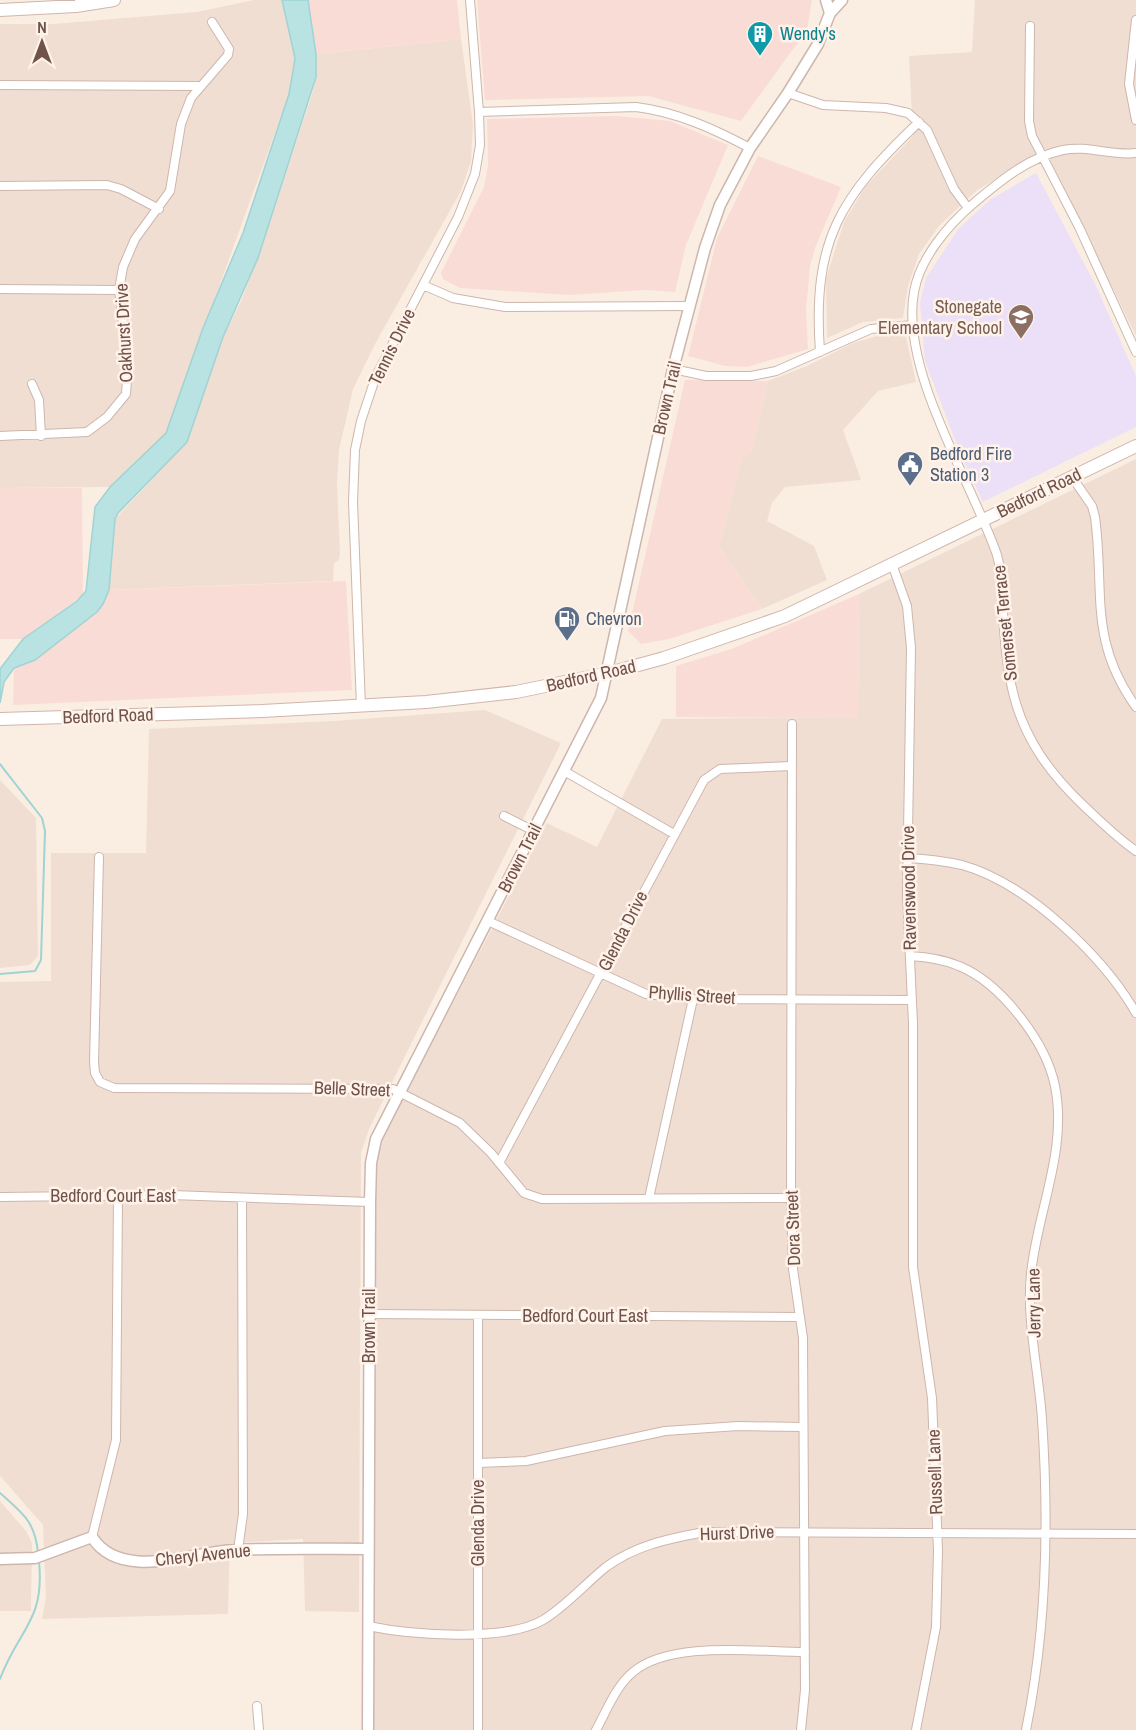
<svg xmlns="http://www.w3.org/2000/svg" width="1136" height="1730" viewBox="0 0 1136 1730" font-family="'Archivo Narrow',sans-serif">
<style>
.residential{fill:#f1ded2}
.commercial{fill:#fadcd7}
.education{fill:#ebe0f7}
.water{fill:#b9e2e2;stroke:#a0d3d3;stroke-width:1.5}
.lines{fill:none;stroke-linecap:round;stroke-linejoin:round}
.stream{stroke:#a0d3d3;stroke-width:2}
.minor-casing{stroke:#cdb6ad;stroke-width:10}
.tertiary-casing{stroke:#cdb6ad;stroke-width:13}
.secondary-casing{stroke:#d0b5ab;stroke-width:14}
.minor{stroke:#fff;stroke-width:8}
.tertiary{stroke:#fff;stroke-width:10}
.secondary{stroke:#fff;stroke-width:12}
.labels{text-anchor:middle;stroke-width:5;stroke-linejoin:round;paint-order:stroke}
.culture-label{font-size:18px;fill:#0d838f;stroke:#fef2e9;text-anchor:start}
.education-label{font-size:18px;fill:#785e54;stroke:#fef2e9;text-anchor:end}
.street-label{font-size:18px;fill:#71524b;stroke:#fef2e9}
.service-label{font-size:18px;fill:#4e5e75;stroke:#fef2e9;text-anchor:start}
</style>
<rect width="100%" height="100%" fill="#faeee3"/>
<path class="residential" d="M254 0H282L295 58 289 94 166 433 110 487 0 488V24H54L197 12Z
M975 0H1136V336L1045 149 976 191 939 226 919 254 908 286 903 318 863 322 827 338 826 279 844 222 865 187 913 136 909 56 972 52Z
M461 39 473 124 471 161 461 191 375 344 353 389 339 450 337 483 340 555 338 561 334 563 333 581 109 590 115 519 187 442 223 337 242 299 268 228 313 91 316 54Z
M905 332 916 382 878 391 843 430 861 480 785 487 772 503 767 521 814 546 827 580 762 609 719 546 742 456 751 452 768 381 807 366 851 344 880 335Z
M1136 459V1730H373L375 1170 383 1137 547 823 597 847 662 719 858 717 859 594Z
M485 710 561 743 417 1032 369 1129 361 1153 359 1612 305 1611 303 1539 230 1543 228 1614 42 1619 46 1597 43 1525 0 1476V982L51 981V853H146L149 729 334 721Z
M0 780 36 818 38 956 30 965 0 968Z
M0 1501 26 1531 32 1543 31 1611H0Z"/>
<path class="commercial" d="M308 0H457L461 39 316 54Z
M477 0H812L807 30 741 121 648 96 485 100Z
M617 116 670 121 728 145 686 245 675 292 645 290 569 295 460 288 443 279 441 273 484 187 488 165 487 119Z
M758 156 841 187 815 248 810 266 806 310 808 349 747 367 725 366 688 356 717 238Z
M685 380 768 381 751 452 742 456 719 546 762 609 669 639 641 644 628 631Z
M0 488H82L83 595 23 639H0Z
M346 581 352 690 13 705 14 668 35 660 97 612 109 590Z
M859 594 858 718 676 717V666L734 648Z"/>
<path class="education" d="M1036 173 1096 286 1136 376V427L983 502 960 453 925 361 920 303 926 278 959 228 991 199Z"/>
<path class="water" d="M282 0H308L316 54V77L258 258 223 337 187 442 118 513 115 519 109 590 103 604 97 612 35 660 14 668 4 682 0 703V669L23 639 77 601 86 591 95 507 110 487 166 433 203 328 243 233 289 94 293 71 295 58Z"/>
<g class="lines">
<path class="stream" d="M0 764 42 818 45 831 41 960 35 971 0 974
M0 1493C23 1514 35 1521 38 1553
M0 1679C18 1630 45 1621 39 1562"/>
<g class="minor-casing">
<path id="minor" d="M1136 20 1129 84 1136 120
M1030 26 1029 121 1032 136 1080 229 1136 352
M0 85 201 86
M788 93 823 105 886 108 908 113 927 130 954 189 968 208
M479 112 636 107C677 112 714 129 750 148
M1136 153C1112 156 1087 145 1063 150 1029 157 1000 181 974 203 948 225 920 258 914 292 900 371 972 482 997 555L1001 572C1006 674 1005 731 1084 806 1101 822 1117 838 1136 851
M0 186 107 185 121 189 159 209
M423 285 453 298 505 307 689 306
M0 289 119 290
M820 352C812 240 840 197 919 122
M673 369 706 376H751L776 371 871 329 912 325
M32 384 39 400 41 436
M0 436 87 432 107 417 126 394 128 365 119 290 123 267 135 239 170 191 181 124 191 98 228 55 229 49 212 22
M1072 477 1092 506 1095 517C1105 592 1088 640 1136 707
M892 564 907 606 911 648 907 895 913 1023V1267L932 1398 938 1551 936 1627 916 1730
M361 706 353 502 355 450 361 421 376 376 458 217 475 174 480 145 479 112 470 0
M792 724 791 1198 793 1269 803 1338 805 1690 801 1730
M564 771 674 834
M504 816 534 831
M99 857 94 1062 95 1073 100 1082 114 1088 393 1089 460 1123 491 1153 524 1193 542 1199 791 1198
M907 858C926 859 944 861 962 865 1027 883 1103 956 1136 1013
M488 921 646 994 693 999 912 1000
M910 956C927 957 943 959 959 966 1001 983 1046 1042 1055 1086 1068 1150 1037 1212 1031 1274 1026 1319 1039 1373 1042 1419 1049 1522 1047 1628 1026 1730
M499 1163 704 780 720 769 791 766
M0 1197 172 1195 370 1202
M649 1198 693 999
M369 1314 800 1317
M478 1315V1730
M478 1463 526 1461 665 1431 738 1426 802 1427
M92 1537 116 1440 118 1195
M238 1550 243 1514 242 1198
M368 1626C411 1635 505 1642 543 1620 566 1606 585 1584 606 1567 636 1545 668 1539 704 1532L1136 1534
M257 1706 259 1730
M596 1730C607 1710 616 1686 633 1672 671 1640 757 1652 805 1652"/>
</g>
<g class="tertiary-casing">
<path id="tertiary" d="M826 0 830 13
M0 1559 35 1558 92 1537C120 1582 193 1552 234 1550 279 1548 323 1549 368 1549
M368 1730 370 1202 371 1163 376 1139 601 698 673 369 705 248 720 205 750 148 788 93 818 44 830 13 842 0"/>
</g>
<g class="secondary-casing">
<path id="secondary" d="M0 10 76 6 114 0
M0 719 262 711 426 702 516 692 609 673 664 658 785 616 1136 446"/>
</g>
<use href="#minor" class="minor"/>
<use href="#tertiary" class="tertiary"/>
<use href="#secondary" class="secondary"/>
</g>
<defs>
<g id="building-pin" transform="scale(1.35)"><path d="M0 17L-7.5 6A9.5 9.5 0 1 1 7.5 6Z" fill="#0f9aa8" stroke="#fef2e9"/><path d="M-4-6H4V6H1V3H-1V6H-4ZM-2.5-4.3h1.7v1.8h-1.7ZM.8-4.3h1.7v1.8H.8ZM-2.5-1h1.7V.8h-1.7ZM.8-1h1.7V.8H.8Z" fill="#fff"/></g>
<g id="school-pin" transform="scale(1.35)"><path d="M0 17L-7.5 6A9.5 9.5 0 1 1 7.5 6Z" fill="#8d6e63" stroke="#fef2e9"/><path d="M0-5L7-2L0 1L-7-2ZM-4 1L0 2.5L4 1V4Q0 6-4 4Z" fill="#fff"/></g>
<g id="civic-pin" transform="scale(1.35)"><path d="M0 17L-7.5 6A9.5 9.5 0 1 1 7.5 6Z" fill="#5c6f8a" stroke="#fef2e9"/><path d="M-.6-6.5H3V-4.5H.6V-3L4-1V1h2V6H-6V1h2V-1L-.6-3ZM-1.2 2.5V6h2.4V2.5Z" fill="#fff"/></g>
<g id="fuel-pin" transform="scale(1.35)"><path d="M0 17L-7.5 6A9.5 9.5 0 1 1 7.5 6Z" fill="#5c6f8a" stroke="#fef2e9"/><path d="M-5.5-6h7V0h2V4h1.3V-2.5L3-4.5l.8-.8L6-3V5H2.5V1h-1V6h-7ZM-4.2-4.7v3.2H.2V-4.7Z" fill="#fff"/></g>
</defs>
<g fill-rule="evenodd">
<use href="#building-pin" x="760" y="34"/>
<use href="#school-pin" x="1021" y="317"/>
<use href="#civic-pin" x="910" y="464"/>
<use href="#fuel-pin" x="567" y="619"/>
</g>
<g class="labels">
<g class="culture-label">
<text x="780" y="40">Wendy's</text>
</g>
<g class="education-label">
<text x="1002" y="313">Stonegate<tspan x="1002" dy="21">Elementary School</tspan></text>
</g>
<g class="street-label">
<text transform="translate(124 333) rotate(-93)" y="6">Oakhurst Drive</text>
<text transform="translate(392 347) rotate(-64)" y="6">Tennis Drive</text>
<text transform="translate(667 398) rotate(-77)" y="6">Brown Trail</text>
<text transform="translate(1039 493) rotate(-26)" y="6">Bedford Road</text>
<text transform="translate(1005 623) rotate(-96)" y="6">Somerset Terrace</text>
<text transform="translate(591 676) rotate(-13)" y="6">Bedford Road</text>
<text transform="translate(108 716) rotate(-2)" y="6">Bedford Road</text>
<text transform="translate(520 858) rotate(-63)" y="6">Brown Trail</text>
<text transform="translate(909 888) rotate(-91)" y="6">Ravenswood Drive</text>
<text transform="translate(623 931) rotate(-63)" y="6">Glenda Drive</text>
<text transform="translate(692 995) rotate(4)" y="6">Phyllis Street</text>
<text transform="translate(352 1089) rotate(2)" y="6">Belle Street</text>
<text x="113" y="1202">Bedford Court East</text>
<text transform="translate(793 1228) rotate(-92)" y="6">Dora Street</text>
<text transform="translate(1034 1303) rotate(-91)" y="6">Jerry Lane</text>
<text x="585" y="1322">Bedford Court East</text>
<text transform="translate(369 1326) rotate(-90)" y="6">Brown Trail</text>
<text transform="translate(935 1472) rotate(-92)" y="6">Russell Lane</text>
<text transform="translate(478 1523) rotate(-90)" y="6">Glenda Drive</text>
<text transform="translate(737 1533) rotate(-2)" y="6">Hurst Drive</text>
<text transform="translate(203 1555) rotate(-6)" y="6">Cheryl Avenue</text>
</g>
<g class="service-label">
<text x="930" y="460">Bedford Fire<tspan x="930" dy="21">Station 3</tspan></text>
<text x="586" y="625">Chevron</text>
</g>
</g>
<g transform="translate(42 42)" stroke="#fef2e9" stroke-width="4.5" paint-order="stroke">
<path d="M0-4.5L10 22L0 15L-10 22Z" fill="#71524b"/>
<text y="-9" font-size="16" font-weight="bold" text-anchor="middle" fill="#71524b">N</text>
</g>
</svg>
